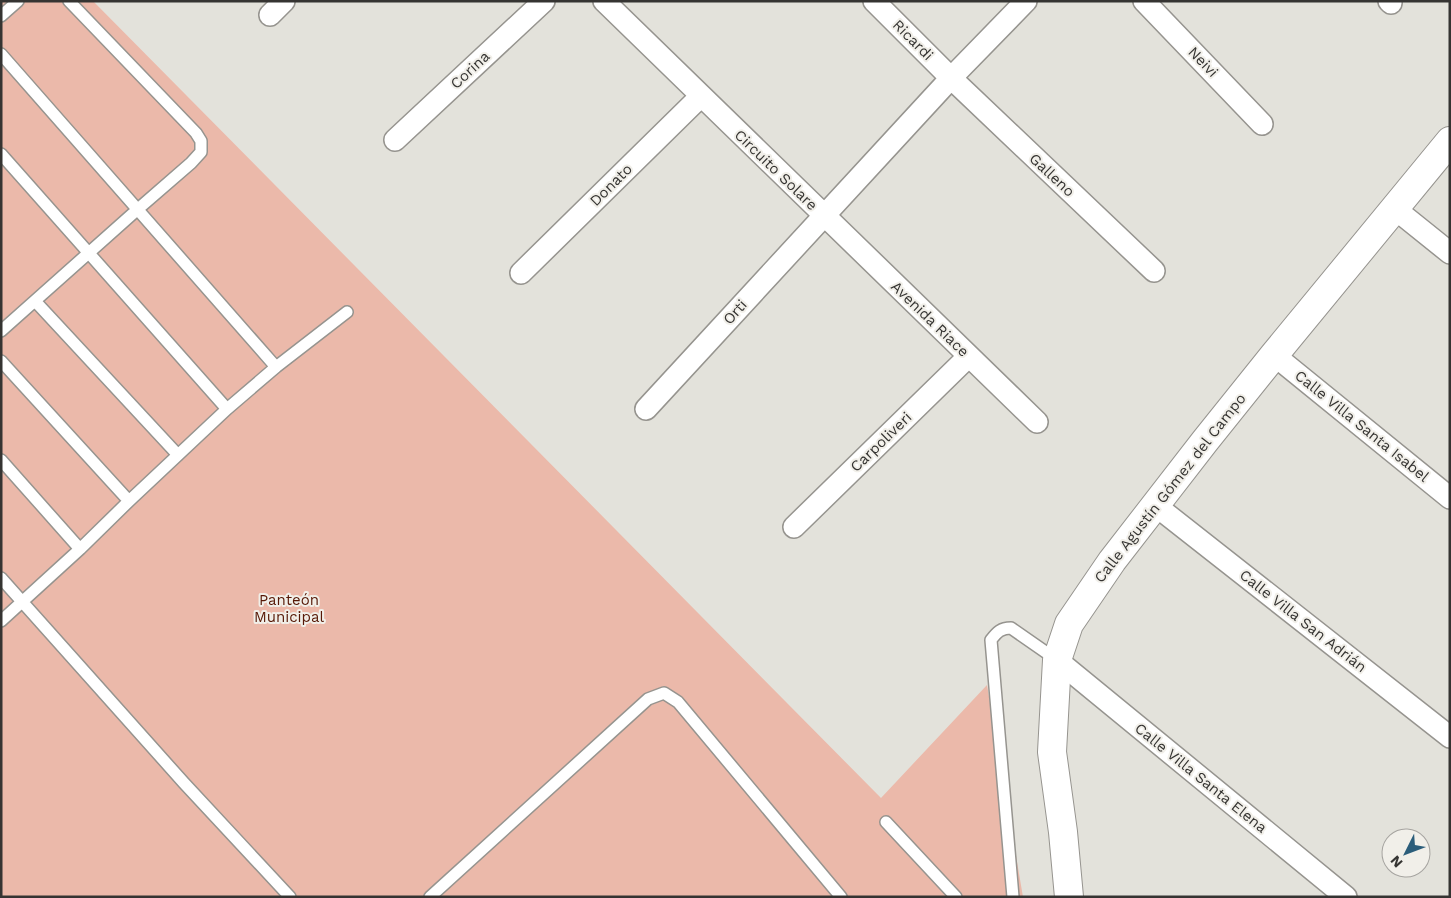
<svg xmlns="http://www.w3.org/2000/svg" width="1451" height="898" viewBox="0 0 1451 898" font-family="'Work Sans',sans-serif">
<style>
.green{fill:#ebb9aa}
.lines{fill:none;stroke-linecap:round;stroke-linejoin:round}
.lane-casing{stroke:#96948f;stroke-width:14}
.street-casing{stroke:#96948f;stroke-width:24}
.secondary-casing{stroke:#96948f;stroke-width:30}
.lane{stroke:#fff;stroke-width:11}
.street{stroke:#fff;stroke-width:21}
.secondary{stroke:#fff;stroke-width:28}
.labels{text-anchor:middle;stroke-width:4;stroke-linejoin:round;paint-order:stroke}
.street-label{font-size:15px;fill:#353432;stroke:#f1efe9}
.park-label{font-size:15px;fill:#571806;stroke:#f1efe9}
</style>
<rect width="100%" height="100%" fill="#e3e2db"/>
<path class="green" d="M1 1H93L881 798 987 685 1023 897H1Z"/>
<g class="lines">
<g class="lane-casing">
<path id="lane" d="M1 16 18 1
M1 54 276 367
M1 154 227 409
M35 301 178 455
M1 331 138 209 191 163 201 152V141L196 133 69 1
M1 361 129 501
M1 460 80 549
M1 578 184 783 290 897
M1 621 80 549 129 501 227 409 276 367 347 312
M886 822 956 897
M430 897 648 699 664 693 678 702 841 897
M1013 897 991 640C997 632 1001 628 1011 628L1057 660"/>
</g>
<g class="street-casing">
<path id="street" d="M604 1 1037 422
M874 1 951 78 1154 271
M1144 1 1262 124
M1389 1 1391 3
M270 15 284 1
M395 140 544 1
M1394 208 1450 253
M521 273 701 96
M1274 355 1450 498
M646 409 951 78 1026 1
M1155 505 1450 737
M794 527 969 356
M1057 660 1346 897"/>
</g>
<g class="secondary-casing">
<path id="secondary" d="M1069 897 1063 832 1052 752 1057 660 1069 624 1112 561 1205 441 1274 355 1450 141"/>
</g>
<use href="#lane" class="lane"/>
<use href="#street" class="street"/>
<use href="#secondary" class="secondary"/>
</g>
<g class="labels">
<g class="street-label">
<text transform="translate(913 40) rotate(45)" y="5">Ricardi</text>
<text transform="translate(1203 62) rotate(46)" y="5">Neivi</text>
<text transform="translate(470 70) rotate(-43)" y="5">Corina</text>
<text transform="translate(776 170) rotate(44)" y="5">Circuito Solare</text>
<text transform="translate(1052 175) rotate(43)" y="5">Galleno</text>
<text transform="translate(611 185) rotate(-45)" y="5">Donato</text>
<text transform="translate(735 312) rotate(-48)" y="5">Orti</text>
<text transform="translate(930 319) rotate(44)" y="5">Avenida Riace</text>
<text transform="translate(1362 426) rotate(39)" y="5">Calle Villa Santa Isabel</text>
<text transform="translate(881 442) rotate(-44)" y="5">Carpoliveri</text>
<text transform="translate(1170 488) rotate(-52)" y="5">Calle Agustín Gómez del Campo</text>
<text transform="translate(1303 621) rotate(38)" y="5">Calle Villa San Adrián</text>
<text transform="translate(1201 778) rotate(39)" y="5">Calle Villa Santa Elena</text>
</g>
<g class="park-label">
<text x="289" y="605">Panteón<tspan x="289" dy="17">Municipal</tspan></text>
</g>
</g>
<rect width="1451" height="898" fill="none" stroke="#353432" stroke-width="5"/>
<g transform="translate(1406 853) rotate(228)"><circle r="24" fill="#f1efe9" stroke="#a6a4a0"/>
<path d="M0-4L9 19L0 12L-9 19Z" fill="#2b5d7a"/>
<text y="-8" font-size="14" font-weight="bold" text-anchor="middle" fill="#353432">N</text>
</g>
</svg>
